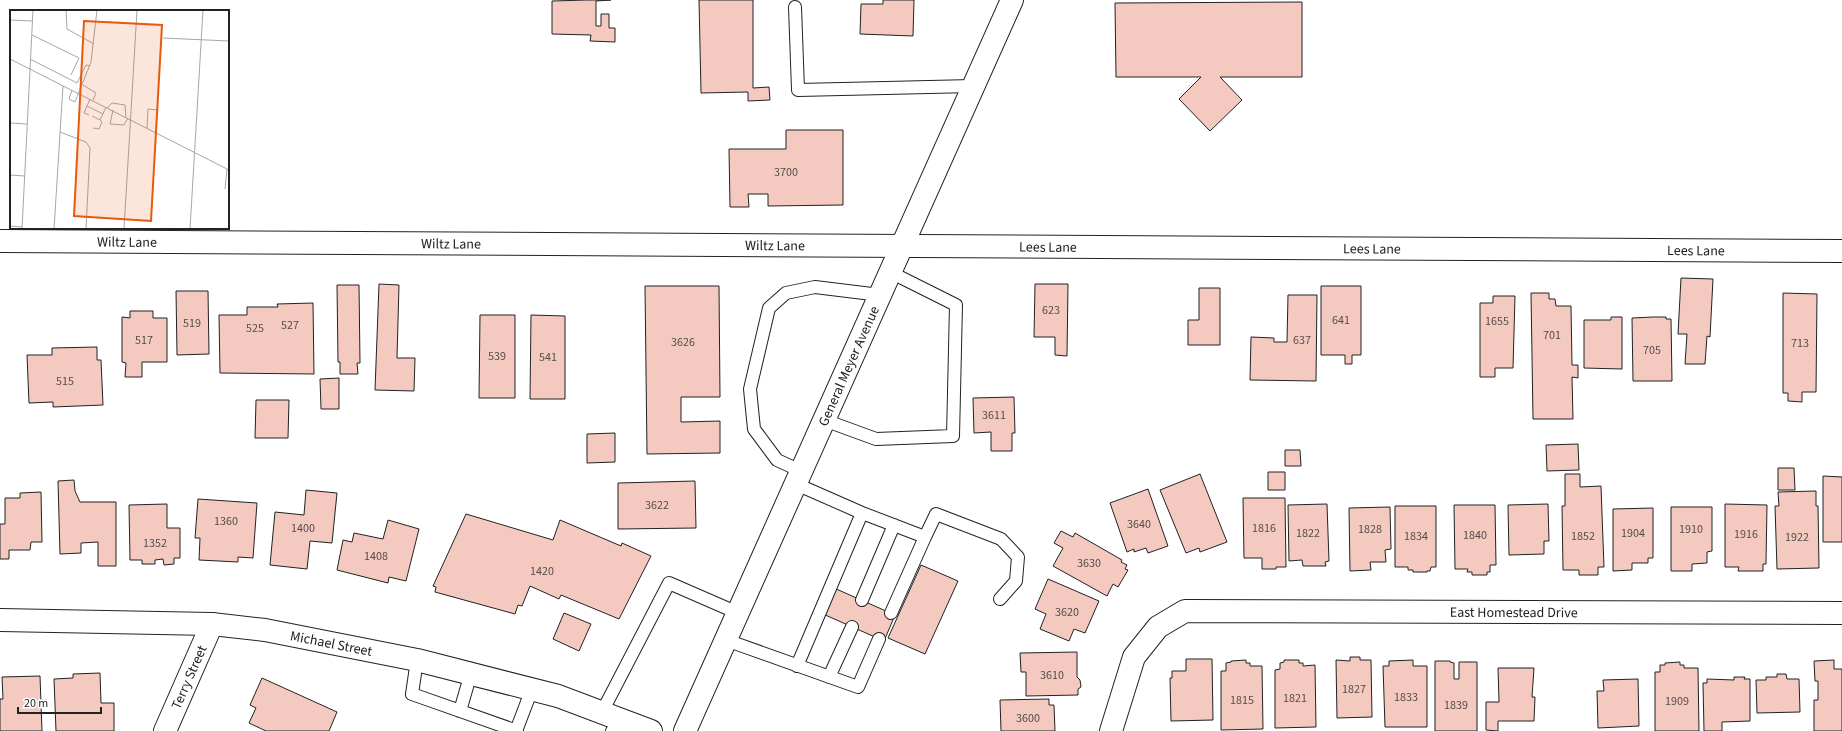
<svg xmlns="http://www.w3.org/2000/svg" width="1842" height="731" viewBox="0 0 1842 731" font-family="'Source Sans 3',sans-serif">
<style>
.building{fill:#f3c9c0;stroke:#222}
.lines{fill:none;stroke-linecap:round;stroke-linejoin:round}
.service-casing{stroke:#222;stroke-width:14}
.minor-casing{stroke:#222;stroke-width:24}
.secondary-casing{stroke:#222;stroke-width:24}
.service{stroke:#fff;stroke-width:12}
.minor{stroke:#fff;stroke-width:22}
.secondary{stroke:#fff;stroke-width:22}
.labels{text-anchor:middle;stroke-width:3;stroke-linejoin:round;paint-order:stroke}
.number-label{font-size:12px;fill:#564c4a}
.street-label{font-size:14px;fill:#222;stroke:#fff}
.inset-road{fill:none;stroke:#a7a7a7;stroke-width:1}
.view{fill:#e8590c;fill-opacity:0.15;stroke:#e8590c;stroke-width:2}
.inset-edge{fill:none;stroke:#222;stroke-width:2}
</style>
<rect width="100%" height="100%" fill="#fff"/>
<path class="building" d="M587 0H611L596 1V26H601V14H609V28H615V42L590 41 591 35 552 34V1Z
M699 0H753V88L769 87 770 100 748 101V92L701 93Z
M883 0H914L913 36 860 34 861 4H883Z
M1302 2V77H1220L1242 100 1210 131 1179 99 1201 77H1116L1115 3Z
M786 130H843V205L768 206V194H748L749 207H730L729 149H786Z
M1681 278 1713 279 1710 337 1707 336 1705 364H1685L1687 334H1678Z
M379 284 399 285 397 358H415L414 391 375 390Z
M1035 284H1068L1067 356 1055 355V337H1034Z
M337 285H359L360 363H357L358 374H340V362H338Z
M645 286H719L720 397H681V422L720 421V453L647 454Z
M1321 286H1361V355H1352V364H1345V355H1321Z
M1199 288H1220V345H1188V320H1199Z
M176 291H208L209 354 177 355Z
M1531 293H1549V299H1555L1556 306H1571L1572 365H1578V378L1572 377 1573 419H1533Z
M1783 293 1817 294 1816 392H1802V402L1788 401V393H1783Z
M1288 295H1317L1316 381 1250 380 1251 337 1274 338V342H1287Z
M1493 296H1515L1513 368H1495V377H1480V303H1493Z
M313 303 314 374 220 373 219 315H247V307H278L277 304Z
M130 311H153V318H167V362H142V377H125L126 363 122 362V317L130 318Z
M480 315H515V398H479Z
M531 315 565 316V399H530Z
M1611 317H1622V369L1584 368V320H1611Z
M1653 317H1666V319H1671L1672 381H1633L1632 318Z
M97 347V360H101L103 405 53 407V402L29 403 27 355H52V348Z
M339 378V409H321L320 379Z
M1014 397 1015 433H1012V451H991V432L974 433 973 398Z
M256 400H289L288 438H255Z
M615 433V462L587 463V434Z
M1578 444 1579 470 1547 471 1546 445Z
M1285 450H1300L1301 466H1285Z
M1778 468H1794L1795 490H1778Z
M1268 472H1285V490H1268Z
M1200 474 1227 542 1200 552 1199 548 1186 553 1160 490Z
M1565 474H1580V487L1601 486 1604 567H1598V575H1579V570H1563L1562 506H1565Z
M1823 476 1842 477V542H1823Z
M74 480 75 491 80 502H116V566H98V542L81 543V553L60 554 58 481Z
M695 481 696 528 618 529V483Z
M1148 489 1168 546 1148 553 1146 548 1134 552V549L1127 552 1110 503Z
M306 490 337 493 332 543 310 541 307 569 270 565 275 512 304 515Z
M1816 491V506H1818L1819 568 1777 569 1775 506H1779L1778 492Z
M41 492 42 542H31L30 550H9V559H0V524H5V498H20V493Z
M1243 498H1285L1286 567H1276V569H1262V558H1244Z
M198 499 257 503 253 558 238 557V562L199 560 200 538H195Z
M167 504V528H180V558H174V564L164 565 163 559 155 560V564H142V560H130L129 505Z
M1327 504 1329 561 1325 562 1326 566H1303L1302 560 1289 561 1288 505Z
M1548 504 1549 541H1544V554L1509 555 1508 505Z
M1725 504 1767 505 1766 564H1763V571H1738L1739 567H1725Z
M1454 505H1495L1496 565H1490V572H1487V575H1472V572H1467L1468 569H1455Z
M1395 506H1436V567H1431L1430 571H1427V572H1413V570H1408V567H1395Z
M1390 507 1391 549 1385 550 1386 562H1370L1371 570 1350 571 1349 508Z
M1671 507H1712V551L1707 552V563L1692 564V571H1671Z
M1653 508V558H1648V563H1632V570L1613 571V509Z
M466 514 553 540 560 520 621 546 622 543 651 556 619 619 561 595 559 599 530 586 522 606 518 605 515 614 435 592 436 587 433 586Z
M388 520 419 529 406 581 389 577 388 583 337 570 343 540 352 542 354 533 383 539Z
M1061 531 1073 537 1075 533 1122 560 1121 562 1127 565 1125 569 1128 570 1118 587 1113 584 1107 596 1053 566 1063 548 1054 543Z
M921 565 958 581 925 654 888 638Z
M1048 579 1099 601 1085 633 1074 629 1069 641 1040 629 1046 614 1035 609Z
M834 588 895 615 884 641 823 614Z
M564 613 591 624 579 651 553 639Z
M1077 652V677L1080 680 1081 687 1078 689V695L1026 696V672H1021L1020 653Z
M1350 657H1360V660H1371L1372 717 1337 718 1336 660 1350 661Z
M1186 659H1212L1213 720 1171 721 1170 678H1172V671H1186Z
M1246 660V663H1250V666H1262L1263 729 1221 730V671H1226V663L1231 662V661Z
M1284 660H1299V663H1303V666L1315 665 1316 727 1275 728V670L1280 669V663L1284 662Z
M1413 660V666H1427V727H1385L1383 666H1389V661Z
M1834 660V669H1842V731H1814V700H1818V681H1815L1814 661Z
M1435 661H1450V662L1454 663V679H1459V662H1477V731H1435Z
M1680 662V665H1684V668H1698L1699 731H1655V672H1660V665H1665V663Z
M1498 668H1534L1532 697H1535L1534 721H1498V731L1486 730V702H1499Z
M100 673 101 703H114V731H56L54 679 73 678V674Z
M1777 674H1786L1787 679H1799L1800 712 1757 713 1756 680H1766V677H1777Z
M40 676 42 731H0V699H3L2 677Z
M1734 677H1745L1744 679H1750V721L1722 722V731H1704L1703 683H1707V679L1734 680Z
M262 678 337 712 329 731H266L249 723 256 708 250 705Z
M1638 679 1639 726 1598 728 1597 691H1604L1603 680Z
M1049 699V705H1054L1055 731H1001L1000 700Z"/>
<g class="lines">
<g class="service-casing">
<path id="service" d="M795 7 798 90 973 86
M824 420 876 439 953 436 956 305 890 272
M801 471 777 460 754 429 750 389 769 308 786 293 815 287 880 295
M796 484 862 513 925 537 891 613
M925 537 936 514 1001 539 1018 557 1016 581 1000 599
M862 600 894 525
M726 640 858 687 879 639
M417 660 412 694 517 731
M797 666 862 513
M829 677 852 627
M460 711 471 673
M602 712 669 583 738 613
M516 731 532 689
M612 731 622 720"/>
</g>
<g class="minor-casing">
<g id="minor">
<path id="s1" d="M0 241 1842 251"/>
<path id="s2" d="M0 620 212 624 265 630 417 660 558 696 651 731"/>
<path id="s3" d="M165 731 212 624"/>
<path id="s4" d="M1111 731 1134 657 1158 627 1185 611 1842 613"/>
</g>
</g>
<g class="secondary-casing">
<g id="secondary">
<path id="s5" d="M685 731 1012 0"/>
</g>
</g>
<use href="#service" class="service"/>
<use href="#minor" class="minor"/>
<use href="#secondary" class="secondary"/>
</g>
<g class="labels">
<g class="number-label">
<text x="786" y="176">3700</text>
<text x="1051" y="314">623</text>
<text x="1341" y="324">641</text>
<text x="1497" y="325">1655</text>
<text x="192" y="327">519</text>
<text x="290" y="329">527</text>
<text x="255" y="332">525</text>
<text x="1552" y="339">701</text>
<text x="144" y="344">517</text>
<text x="1302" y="344">637</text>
<text x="683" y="346">3626</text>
<text x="1800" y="347">713</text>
<text x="1652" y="354">705</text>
<text x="497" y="360">539</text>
<text x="548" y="361">541</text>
<text x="65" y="385">515</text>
<text x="994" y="419">3611</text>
<text x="657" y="509">3622</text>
<text x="226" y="525">1360</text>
<text x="1139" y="528">3640</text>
<text x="303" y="532">1400</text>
<text x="1264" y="532">1816</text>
<text x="1370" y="533">1828</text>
<text x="1691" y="533">1910</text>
<text x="1308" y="537">1822</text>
<text x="1633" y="537">1904</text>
<text x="1746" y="538">1916</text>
<text x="1475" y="539">1840</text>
<text x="1416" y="540">1834</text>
<text x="1583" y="540">1852</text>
<text x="1797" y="541">1922</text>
<text x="155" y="547">1352</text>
<text x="376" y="560">1408</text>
<text x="1089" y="567">3630</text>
<text x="542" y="575">1420</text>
<text x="1067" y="616">3620</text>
<text x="1052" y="679">3610</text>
<text x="1354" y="693">1827</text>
<text x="1406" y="701">1833</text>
<text x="1295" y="702">1821</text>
<text x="1242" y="704">1815</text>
<text x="1677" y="705">1909</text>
<text x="1456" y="709">1839</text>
<text x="1028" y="722">3600</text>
</g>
<g class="street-label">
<text dy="5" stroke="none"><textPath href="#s1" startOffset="127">Wiltz Lane</textPath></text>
<text dy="5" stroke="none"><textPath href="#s1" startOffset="451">Wiltz Lane</textPath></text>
<text dy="5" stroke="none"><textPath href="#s1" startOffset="775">Wiltz Lane</textPath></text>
<text dy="5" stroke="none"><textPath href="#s1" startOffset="1048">Lees Lane</textPath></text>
<text dy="5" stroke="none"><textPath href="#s1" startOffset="1372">Lees Lane</textPath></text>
<text dy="5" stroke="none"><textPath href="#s1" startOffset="1696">Lees Lane</textPath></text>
<text dy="5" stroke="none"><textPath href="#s5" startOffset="400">General Meyer Avenue</textPath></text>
<text dy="5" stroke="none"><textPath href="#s4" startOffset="476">East Homestead Drive</textPath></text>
<text dy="5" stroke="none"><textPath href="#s2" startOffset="333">Michael Street</textPath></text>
<text dy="5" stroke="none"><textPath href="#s3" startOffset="59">Terry Street</textPath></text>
</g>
</g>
<g transform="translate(10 10)">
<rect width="219" height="219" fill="#fff"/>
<path class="inset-road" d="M56 0 57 19 84 34M0 10 23 11M22 25 69 48 61 65M153 28 219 31M0 49 219 160M20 49 67 73 76 55 80 56M73 75 86 83 83 90M62 80 59 89 65 92 81 52 87 0M77 96 93 104M97 98 102 93 115 95 116 107M103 100 100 114 114 115 118 108M79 105 74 103 80 89M82 106 90 110 96 97M0 113 17 114M83 118 89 119 92 112 90 110M137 118 138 99 147 100M50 122 76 132 80 138 76 219M0 165 15 166M215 179 217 159M0 216 12 217M12 219 23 0M44 219 53 76M114 219 127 0M180 219 193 0"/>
<path class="view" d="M74 11 152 15 141 211 64 206Z"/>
<rect width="219" height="219" class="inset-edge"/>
</g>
<path d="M18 707v6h83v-6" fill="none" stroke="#222222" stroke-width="2"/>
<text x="24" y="707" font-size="12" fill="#222222" stroke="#ffffff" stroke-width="3" paint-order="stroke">20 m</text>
</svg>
